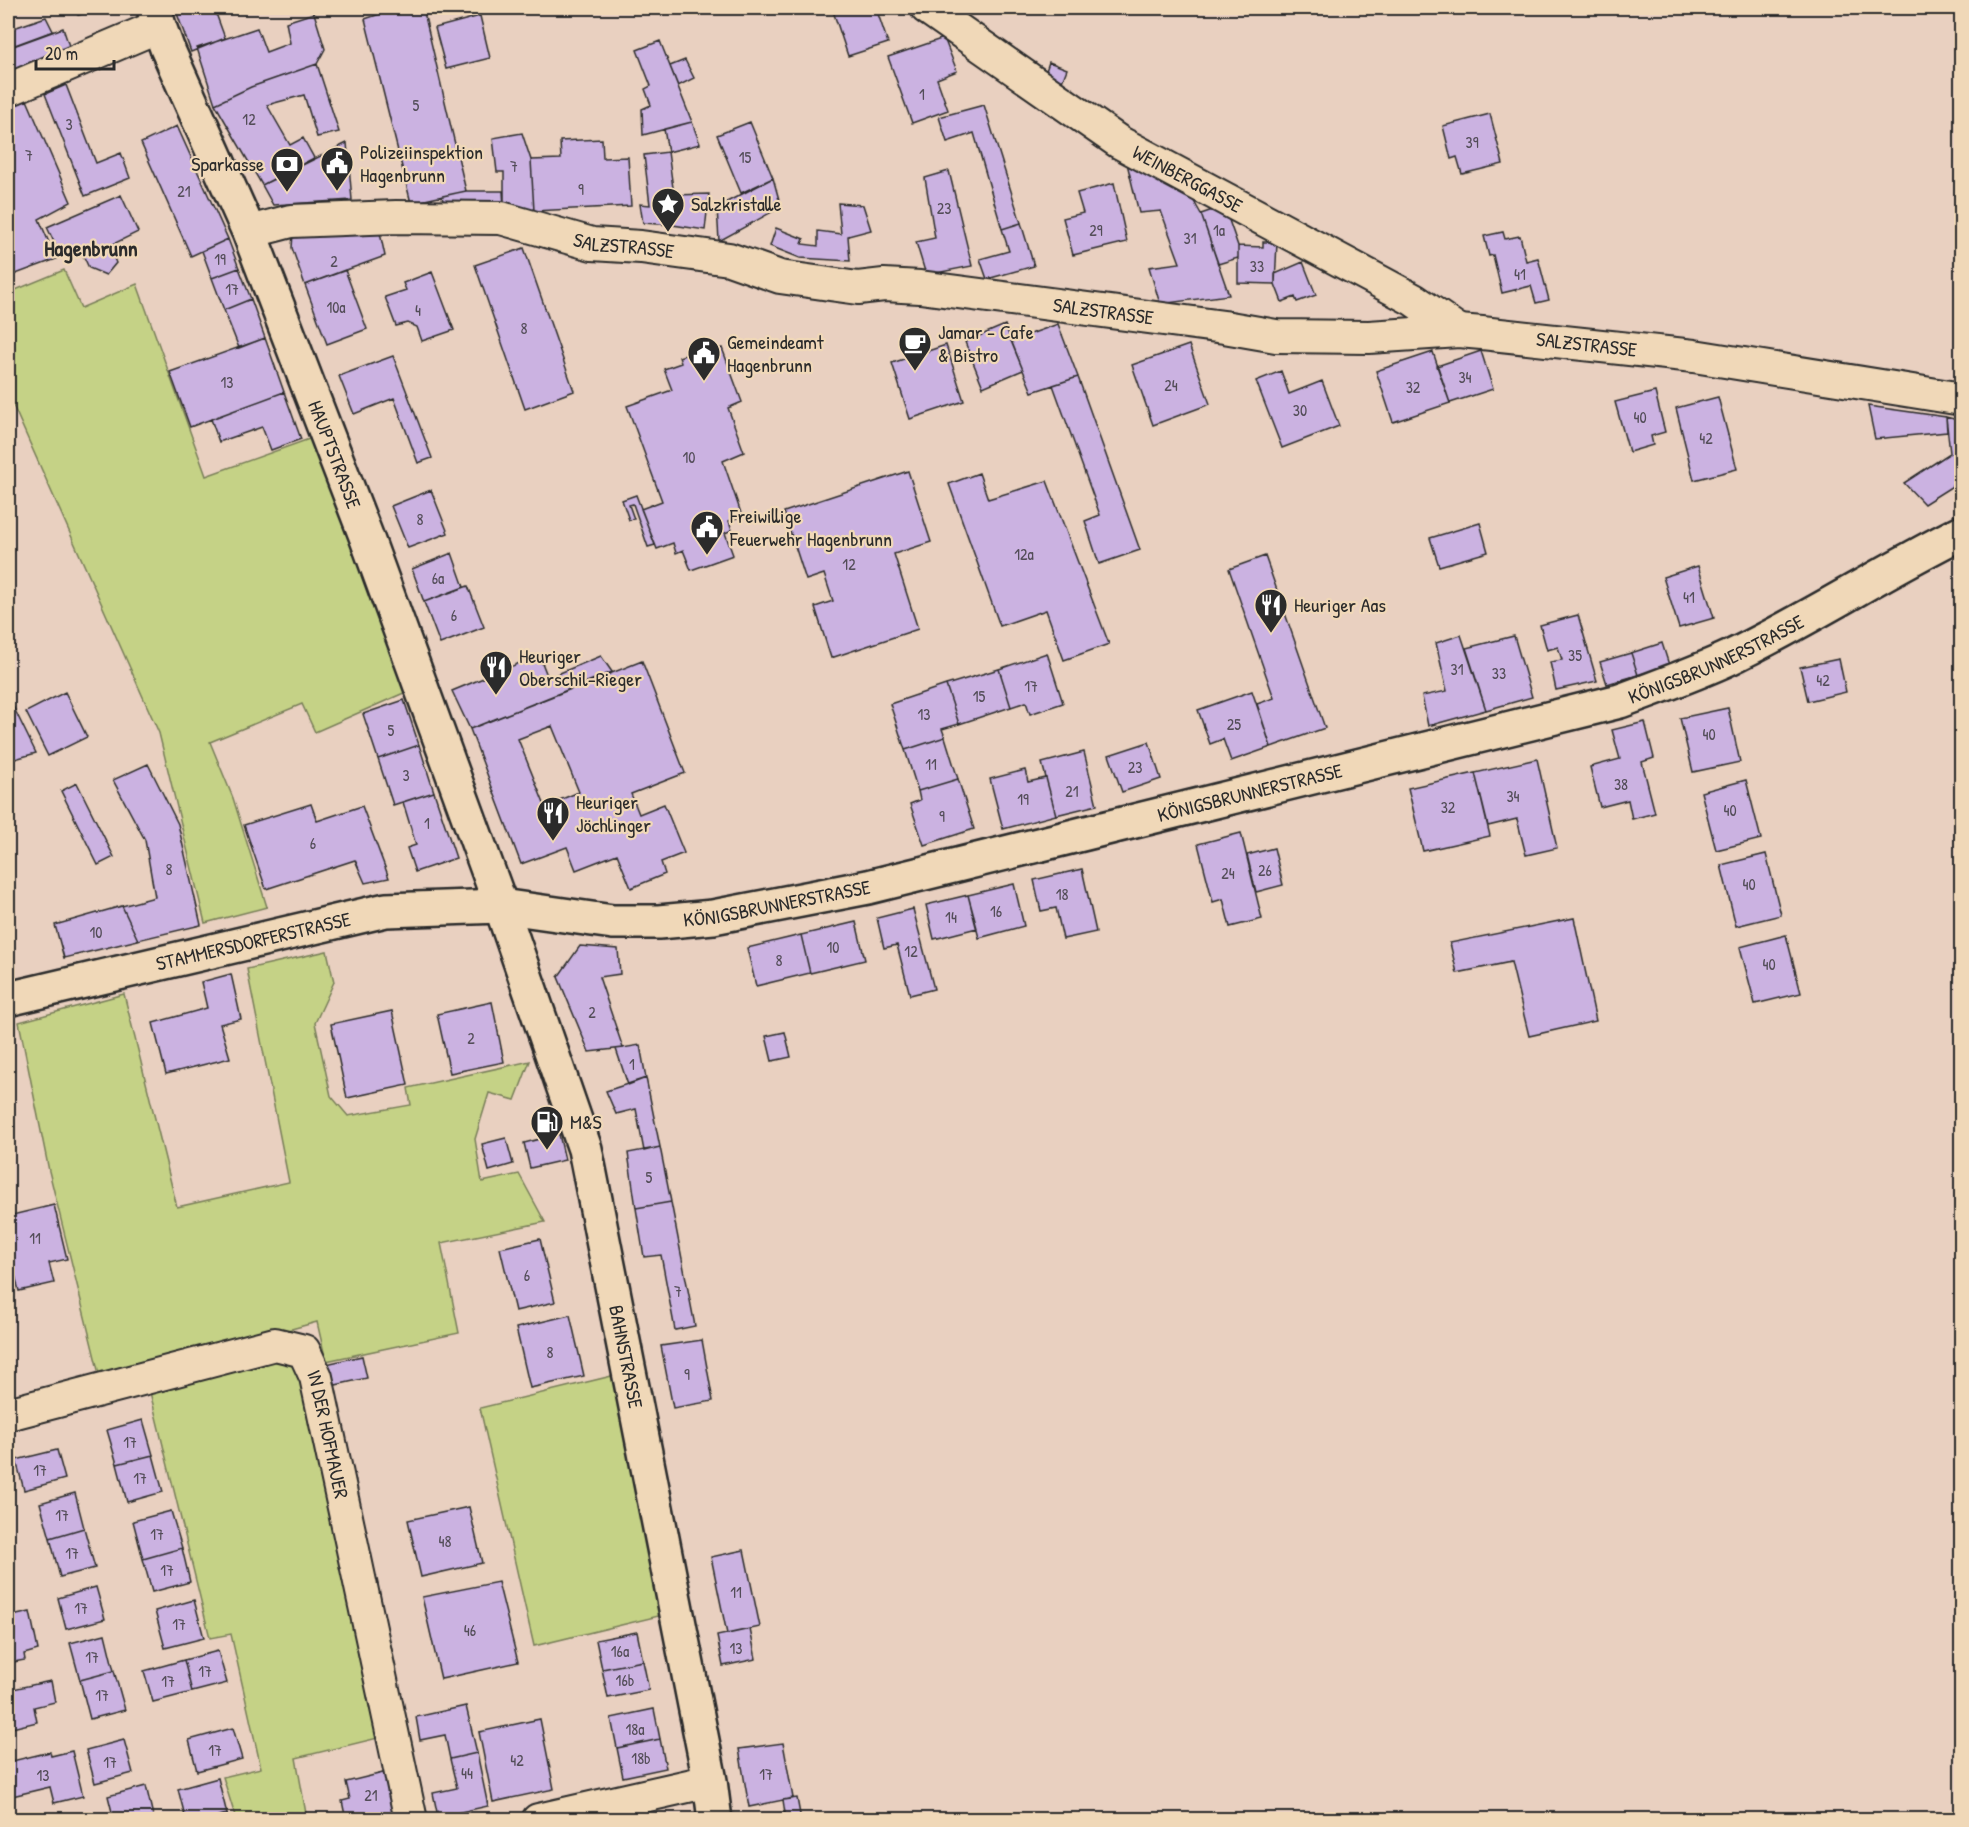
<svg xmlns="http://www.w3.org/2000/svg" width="1969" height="1827" viewBox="0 0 1969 1827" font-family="'Patrick Hand',sans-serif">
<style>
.green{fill:#c5d286;stroke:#787e58;stroke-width:1.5}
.building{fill:#cbb2e1;stroke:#2b2b2b;stroke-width:1.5;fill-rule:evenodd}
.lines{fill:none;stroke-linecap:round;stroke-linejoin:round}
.street-casing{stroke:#2b2b2b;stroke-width:36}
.secondary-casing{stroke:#2b2b2b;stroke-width:38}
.street{stroke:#f0d8b8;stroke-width:32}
.secondary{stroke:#f0d8b8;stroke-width:33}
.labels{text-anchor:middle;stroke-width:4.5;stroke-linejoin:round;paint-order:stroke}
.number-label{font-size:16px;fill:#534d58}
.poi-label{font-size:20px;fill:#2b2b2b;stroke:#f0d8b8;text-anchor:start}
.street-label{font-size:20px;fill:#2b2b2b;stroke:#f0d8b8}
.quarter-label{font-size:22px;font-weight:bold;fill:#2b2b2b;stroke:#f0d8b8}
</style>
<rect width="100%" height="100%" fill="#e9d0c0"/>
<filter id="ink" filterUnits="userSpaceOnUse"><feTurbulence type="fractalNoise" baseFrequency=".0167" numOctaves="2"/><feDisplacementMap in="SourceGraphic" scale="12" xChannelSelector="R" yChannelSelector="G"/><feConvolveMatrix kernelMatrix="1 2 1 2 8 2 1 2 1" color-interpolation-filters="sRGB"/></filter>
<g filter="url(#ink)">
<path class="green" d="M64 270 81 308 137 284 206 476 312 438 406 692 315 732 302 704 210 742 233 798 267 907 205 923 159 733 8 394V293Z
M327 951 334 982 315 1023 331 1096 348 1116 411 1105 408 1088 530 1061 515 1100 489 1093 475 1139 482 1182 519 1174 545 1222 441 1243 459 1333 326 1361 317 1322 208 1352 100 1378 49 1171 19 1022 124 994 177 1207 289 1182 247 969Z
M276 1356 290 1359 298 1367 386 1736 296 1758 307 1819H236L223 1777 261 1768 231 1634 210 1638 149 1388Z
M620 1374 667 1614 534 1646 480 1408Z"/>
<path class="building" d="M76 8H109L78 15Z
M175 8H214L225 38 191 52Z
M397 8H423L466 191 411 203 365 19Z
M832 8H876L888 43 848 56Z
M314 13 325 49 317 64 251 87 215 104 197 48 257 28 266 52 290 43 286 22Z
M480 16 490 58 446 69 435 28Z
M46 17 53 31 15 45 8 30Z
M63 28 70 49 8 72V48Z
M944 38 957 71 937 79 948 110 912 123 888 57Z
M660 41 692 122 643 135 642 109 651 105 645 89 651 86 637 50Z
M685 60 694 78 678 86 670 66Z
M1049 62 1067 69 1060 87 1043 80Z
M317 64 339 132 317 137 304 95 267 105 290 145 303 138 314 158 262 185 215 104 251 87Z
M66 85 96 163 121 153 130 178 85 196 45 94Z
M27 100 71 202 39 219 56 259 8 277V108Z
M984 105 1021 223 1002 229 974 133 947 142 939 117Z
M1490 114 1503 164 1462 174 1457 157 1451 159 1443 126Z
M692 122 700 144 668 152 664 129Z
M750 122 773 178 741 193 717 135Z
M177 126 228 239 191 256 141 143Z
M522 133 531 160 534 211 504 208V172H497L493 138Z
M602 139 603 158 628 157 631 206 534 211 531 160 561 159 560 141Z
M347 143 352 200 273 205 262 185Z
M1124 151 1187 189 1201 214 1229 295 1160 304 1149 267 1180 263 1161 211 1139 213Z
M668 152 674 195 673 225 643 223 640 204 650 205 644 155Z
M949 171 972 266 926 275 916 242 935 238 925 178Z
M773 178 781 207 719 241 717 207Z
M1114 183 1127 242 1073 255 1063 218 1083 213 1077 193Z
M466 191H503L504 208 444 206 442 196Z
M709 194 705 230 673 225 674 195Z
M121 195 138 232 109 246 116 263 106 275 89 268 79 246 60 255 47 227Z
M838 203 863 205 871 230 848 236 850 261 800 258 770 246 776 228 804 239 802 244 818 246V231L841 234Z
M1224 206 1238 246V258L1218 264 1201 214Z
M1021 223 1034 266 987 279 980 259 1009 251 1002 229Z
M1503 232 1505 239 1520 236 1526 261 1538 258 1549 300 1536 303 1531 286 1502 293 1493 255 1489 256 1484 236Z
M293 233H380L385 256 305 285 292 248Z
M228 239 239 268 212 278 202 251Z
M1263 242H1277L1275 284 1238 283V246L1263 247Z
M524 248 574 391 525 409 475 265Z
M1303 262 1316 295 1297 302 1295 297 1282 302 1275 284V274Z
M239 268 251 299 224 310 212 278Z
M345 270 367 329 327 344 305 285Z
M432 272 454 330 422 341 417 327 408 323 396 326 385 297 406 290 403 283Z
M251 299 265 338 239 348 224 310Z
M1058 324 1078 377 1032 392 1011 341Z
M1005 325 1023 370 983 387 965 342Z
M265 338 284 392 190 427 170 372Z
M946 345 964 401 910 419 892 363Z
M1189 345 1210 404 1153 425 1132 365Z
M711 346 713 351 722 348 742 402 728 408 744 452 723 461 742 516 729 521 732 530 725 533 733 555 691 570 683 550 676 553 673 543 657 549 641 509 662 501 627 406 672 390 664 369 681 363 679 357Z
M1481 351 1493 389 1450 403 1437 366Z
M1433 352 1450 403 1393 422 1376 371Z
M393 356 432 458 418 463 394 398 354 414 339 376Z
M1281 371 1289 394 1322 381 1339 426 1282 448 1256 381Z
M1078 377 1140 550 1099 564 1085 521 1100 515 1053 385Z
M284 392 301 439 271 450 262 427 219 442 211 419Z
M1655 392 1665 432 1651 436 1653 445 1629 452 1615 402Z
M1718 397 1737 469 1694 480 1676 408Z
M1868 406 1946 417 1947 432 1875 439Z
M1946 417 1962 421V480L1924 504 1904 483 1950 453Z
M908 471 931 542 894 554 918 629 831 658 815 607 833 601 824 574 806 580 784 512Z
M979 473 988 499 1047 481 1109 644 1064 660 1046 610 1000 626 949 484Z
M431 490 448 533 408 548 391 506Z
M636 495 655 545 648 547 633 504 629 505 634 519 629 520 622 500Z
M1480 523 1488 552 1439 566 1430 538Z
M452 553 464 587 424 602 412 569Z
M1265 556 1325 728 1271 747 1257 704 1274 698 1229 569Z
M1698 566 1714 618 1679 628 1663 577Z
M468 586 484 627 440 644 424 602Z
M1578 615 1597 681 1556 690 1550 662 1562 660 1558 647 1547 650 1540 625Z
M1461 635 1486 710 1428 726 1422 696 1447 691 1436 643Z
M1514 636 1532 697 1486 710 1466 648Z
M1662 643 1669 665 1638 675 1631 653Z
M1047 653 1063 703 1030 714 1026 702 1011 707 999 669Z
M1631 653 1638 675 1607 684 1600 662Z
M539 655 548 678 601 656 612 672 470 729 452 691Z
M1839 659 1846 692 1808 701 1800 667Z
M642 661 685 773 631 794 639 814 664 804 684 853 661 862 665 874 631 888 617 854 576 870 567 847 521 864 470 729ZM552 726 579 792 545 806 518 739Z
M999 669 1011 707 959 724 946 685Z
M946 685 959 724 942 729 945 737 905 750 890 704Z
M1252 691 1271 747 1231 761 1223 739 1210 744 1198 710Z
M65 692 87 737 48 756 26 712Z
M404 700 419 745 378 759 363 714Z
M11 702 36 753 8 761V703Z
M1728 708 1740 762 1693 772 1680 718Z
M1645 722 1654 758 1642 762 1655 813 1632 819 1628 800 1600 807 1590 767 1620 759 1612 730Z
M945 737 958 779 918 791 905 750Z
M1149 742 1161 779 1122 792 1109 755Z
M419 745 434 792 393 805 378 759Z
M1084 752 1097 805 1056 815 1042 763Z
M1537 759 1557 848 1526 855 1517 819 1488 826 1475 773Z
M148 764 178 824 201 925 138 940 122 906 155 897 145 840 113 780Z
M1025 770 1028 782 1046 778 1056 815 1003 829 990 779Z
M1475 773 1490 836 1423 851 1408 788Z
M958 779 974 829 924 845 910 804 920 800 918 791Z
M1746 780 1761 839 1716 850 1701 792Z
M77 783 114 857 98 865 61 791Z
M434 792 456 858 415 872 407 848 416 845 403 802Z
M311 804 317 821 362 806 389 878 365 883 355 860 266 889 244 825Z
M1241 833 1262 919 1230 927 1223 899 1213 902 1198 844Z
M1274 848 1283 885 1256 892 1247 855Z
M1766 854 1781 915 1736 926 1721 865Z
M1082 869 1096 932 1063 939 1056 908 1041 911 1034 880Z
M1014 884 1024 926 979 938 968 895Z
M968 895 977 928 934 939 926 905Z
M122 906 138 940 64 958 55 925Z
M913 909 934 989 910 995 897 945 884 948 877 918Z
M1574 918 1596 1021 1529 1036 1511 962 1457 973 1450 943Z
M856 922 865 960 810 973 801 935Z
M801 935 810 973 756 986 747 948Z
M1786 935 1801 993 1755 1004 1740 947Z
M580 946 618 949 620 974 599 977 623 1048 589 1052 558 977Z
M231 974 241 1019 220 1024 230 1058 166 1074 153 1023 207 1008 201 982Z
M492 1002 504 1062 450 1073 437 1014Z
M392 1011 408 1085 347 1098 331 1024Z
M785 1032 791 1057 772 1061 766 1036Z
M640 1045 646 1078 628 1085 616 1049Z
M646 1078 660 1147 644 1151 636 1109 616 1114 606 1091Z
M559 1134 565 1160 530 1168 524 1143Z
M506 1138 513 1164 489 1171 482 1144Z
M660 1147 671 1202 636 1208 628 1153Z
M671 1202 695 1326 675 1330 661 1255 644 1257 636 1208Z
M54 1205 67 1259 49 1263 54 1283 19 1291 15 1275 8 1277V1216Z
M540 1239 555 1302 515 1311 500 1248Z
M570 1315 584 1376 530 1388 516 1328Z
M702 1340 713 1401 673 1408 661 1346Z
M362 1356 367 1378 331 1386 326 1364Z
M143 1420 153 1455 117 1464 107 1430Z
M57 1450 65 1479 24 1490 16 1460Z
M153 1455 163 1492 127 1502 117 1464Z
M75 1493 84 1528 50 1538 40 1503Z
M469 1507 482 1563 421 1577 408 1520Z
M171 1511 182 1548 143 1559 133 1521Z
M84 1528 95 1568 60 1577 50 1538Z
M182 1548 190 1582 152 1592 143 1559Z
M744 1550 760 1627 727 1634 711 1557Z
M498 1582 518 1662 441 1679 422 1597Z
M96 1587 105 1619 66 1629 58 1598Z
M194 1600 204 1638 165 1648 155 1611Z
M30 1612 38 1650 24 1654 25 1660 8 1663V1617Z
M750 1629 756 1659 723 1666 717 1636Z
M637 1632 643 1661 602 1669 596 1640Z
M105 1634 114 1671 80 1680 70 1643Z
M218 1651 227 1683 192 1692 184 1660Z
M184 1660 192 1692 153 1702 144 1671Z
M643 1661 649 1690 608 1698 602 1669Z
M114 1671 125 1710 90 1719 80 1680Z
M51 1681 55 1702 34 1707 37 1722 8 1729V1690Z
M466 1706 477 1753 450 1759 445 1735 420 1740 416 1717Z
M654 1709 660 1739 617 1748 611 1718Z
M540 1719 554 1789 493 1802 479 1732Z
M233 1728 242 1759 197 1771 189 1740Z
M660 1739 666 1768 623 1777 617 1748Z
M124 1740 133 1773 95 1783 86 1750Z
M783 1743 793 1798 749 1807 739 1749Z
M72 1751 83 1796 54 1803 50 1787 8 1797V1762L50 1752 51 1756Z
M477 1753 488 1806 438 1817 433 1793 457 1788 450 1759Z
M387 1772 398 1820H346L342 1801 350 1799 346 1782Z
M218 1778 227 1814 204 1820H186L178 1789Z
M146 1786 154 1820H114L108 1796Z
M797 1798 801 1820H754L753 1817 785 1813 783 1800Z
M227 1814 229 1820H204Z"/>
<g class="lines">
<g class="street-casing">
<g id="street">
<path id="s1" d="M927 8 1119 142 1414 300 1459 331"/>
<path d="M8 90 159 26"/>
<path id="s2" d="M249 232 291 221 396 217 501 218 592 244 641 247 729 259 780 277 858 288 884 285 920 287 1224 327 1276 336 1369 337 1459 331 1482 333 1694 356 1962 399"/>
<path id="s3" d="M8 1414 275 1344 304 1351 316 1377 411 1820"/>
<path d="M538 1820 710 1781"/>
</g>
</g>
<g class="secondary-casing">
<g id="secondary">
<path id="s4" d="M154 8 159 26 167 48 249 232 366 536 501 906 585 1149 710 1781 715 1820"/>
<path id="s5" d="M8 999 386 910 501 906 613 922H659L713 917 868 887 1620 701C1657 687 1695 674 1731 657 1810 619 1883 571 1962 532"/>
</g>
</g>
<use href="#street" class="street"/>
<use href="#secondary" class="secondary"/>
</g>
</g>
<defs>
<g id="civic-pin" transform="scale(1.725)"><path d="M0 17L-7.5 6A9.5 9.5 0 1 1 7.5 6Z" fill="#2b2b2b" stroke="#f0d8b8"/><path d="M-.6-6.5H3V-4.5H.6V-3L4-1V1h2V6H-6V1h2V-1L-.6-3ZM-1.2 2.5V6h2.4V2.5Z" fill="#fff"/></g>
<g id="bank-pin" transform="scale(1.725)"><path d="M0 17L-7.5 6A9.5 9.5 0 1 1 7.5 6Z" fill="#2b2b2b" stroke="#f0d8b8"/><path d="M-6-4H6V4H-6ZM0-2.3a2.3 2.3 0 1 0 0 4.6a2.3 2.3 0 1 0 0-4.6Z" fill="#fff"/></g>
<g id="sight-pin" transform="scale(1.725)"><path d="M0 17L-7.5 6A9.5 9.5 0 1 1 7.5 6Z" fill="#2b2b2b" stroke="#f0d8b8"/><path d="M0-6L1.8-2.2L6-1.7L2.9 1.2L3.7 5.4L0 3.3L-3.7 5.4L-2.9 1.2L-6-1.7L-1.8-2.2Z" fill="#fff"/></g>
<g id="cafe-pin" transform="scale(1.725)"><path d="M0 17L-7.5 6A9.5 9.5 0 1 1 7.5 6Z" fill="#2b2b2b" stroke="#f0d8b8"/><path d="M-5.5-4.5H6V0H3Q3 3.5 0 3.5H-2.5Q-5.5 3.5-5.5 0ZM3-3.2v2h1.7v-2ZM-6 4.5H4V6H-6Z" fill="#fff"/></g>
<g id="restaurant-pin" transform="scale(1.725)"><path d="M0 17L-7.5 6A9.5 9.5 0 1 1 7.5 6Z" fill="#2b2b2b" stroke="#f0d8b8"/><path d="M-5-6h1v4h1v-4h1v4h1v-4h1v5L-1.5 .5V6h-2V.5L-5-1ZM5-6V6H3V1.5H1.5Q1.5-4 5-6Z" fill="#fff"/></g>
<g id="fuel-pin" transform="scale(1.725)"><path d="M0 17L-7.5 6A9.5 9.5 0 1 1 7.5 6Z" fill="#2b2b2b" stroke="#f0d8b8"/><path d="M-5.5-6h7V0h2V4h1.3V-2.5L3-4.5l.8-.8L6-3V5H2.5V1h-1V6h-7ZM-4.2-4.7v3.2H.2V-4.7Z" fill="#fff"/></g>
</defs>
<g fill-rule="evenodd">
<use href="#civic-pin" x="337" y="163"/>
<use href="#bank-pin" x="287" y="164"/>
<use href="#sight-pin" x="668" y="204"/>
<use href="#cafe-pin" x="915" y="343"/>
<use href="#civic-pin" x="704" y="353"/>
<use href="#civic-pin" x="707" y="527"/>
<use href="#restaurant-pin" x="1271" y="605"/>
<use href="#restaurant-pin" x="496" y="667"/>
<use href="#restaurant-pin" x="553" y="813"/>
<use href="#fuel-pin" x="547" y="1122"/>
</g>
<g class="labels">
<g class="number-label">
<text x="922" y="100">1</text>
<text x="416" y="111">5</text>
<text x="249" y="125">12</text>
<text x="69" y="130">3</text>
<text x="1472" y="148">39</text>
<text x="29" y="161">7</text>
<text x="745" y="163">15</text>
<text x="514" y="172">7</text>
<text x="581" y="195">9</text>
<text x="184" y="197">21</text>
<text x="944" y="214">23</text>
<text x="1096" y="236">29</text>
<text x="1219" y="236">1a</text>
<text x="1190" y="244">31</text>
<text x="220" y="265">19</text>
<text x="334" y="267">2</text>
<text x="1257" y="272">33</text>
<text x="1520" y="280">41</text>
<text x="232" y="295">17</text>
<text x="336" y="313">10a</text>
<text x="418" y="316">4</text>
<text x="524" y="334">8</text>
<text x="1465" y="383">34</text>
<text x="227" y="388">13</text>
<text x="1171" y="391">24</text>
<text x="1413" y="393">32</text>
<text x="1300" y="416">30</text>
<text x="1640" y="423">40</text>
<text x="1706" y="444">42</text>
<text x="689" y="463">10</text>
<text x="420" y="525">8</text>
<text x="1024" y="560">12a</text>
<text x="849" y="570">12</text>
<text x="438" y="584">6a</text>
<text x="1689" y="603">41</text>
<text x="454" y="621">6</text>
<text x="1575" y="661">35</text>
<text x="1457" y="675">31</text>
<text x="1499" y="679">33</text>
<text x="1823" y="686">42</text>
<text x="1031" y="692">17</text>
<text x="979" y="702">15</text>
<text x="924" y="720">13</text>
<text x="1234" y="730">25</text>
<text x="391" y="736">5</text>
<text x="1709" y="740">40</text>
<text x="931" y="770">11</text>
<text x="1135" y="773">23</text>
<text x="406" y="781">3</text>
<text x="1621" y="790">38</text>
<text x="1072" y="797">21</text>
<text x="1513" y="802">34</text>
<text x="1023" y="805">19</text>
<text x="1448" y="813">32</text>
<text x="1730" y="816">40</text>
<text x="942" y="822">9</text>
<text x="427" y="829">1</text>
<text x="313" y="849">6</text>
<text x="169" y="875">8</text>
<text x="1265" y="876">26</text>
<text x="1228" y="879">24</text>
<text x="1749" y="890">40</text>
<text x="1062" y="900">18</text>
<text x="996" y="917">16</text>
<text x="951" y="923">14</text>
<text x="96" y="938">10</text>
<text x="833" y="953">10</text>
<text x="911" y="957">12</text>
<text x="779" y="966">8</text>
<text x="1769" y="970">40</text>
<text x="592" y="1018">2</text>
<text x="471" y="1044">2</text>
<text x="632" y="1070">1</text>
<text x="649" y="1183">5</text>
<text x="35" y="1244">11</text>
<text x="527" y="1281">6</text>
<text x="678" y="1297">7</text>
<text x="550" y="1358">8</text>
<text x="687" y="1380">9</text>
<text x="130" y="1448">17</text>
<text x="40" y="1476">17</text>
<text x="140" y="1484">17</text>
<text x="62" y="1521">17</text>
<text x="157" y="1540">17</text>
<text x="445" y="1547">48</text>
<text x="72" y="1559">17</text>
<text x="167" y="1576">17</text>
<text x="736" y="1598">11</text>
<text x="81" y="1614">17</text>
<text x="179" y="1630">17</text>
<text x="470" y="1636">46</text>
<text x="736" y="1654">13</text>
<text x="620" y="1657">16a</text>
<text x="92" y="1663">17</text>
<text x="205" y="1677">17</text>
<text x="625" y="1686">16b</text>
<text x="168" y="1687">17</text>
<text x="102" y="1701">17</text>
<text x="635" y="1735">18a</text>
<text x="215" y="1756">17</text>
<text x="641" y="1764">18b</text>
<text x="517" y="1766">42</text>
<text x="110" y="1768">17</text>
<text x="467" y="1779">44</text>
<text x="766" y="1780">17</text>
<text x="43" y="1781">13</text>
<text x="371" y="1801">21</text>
</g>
<g class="poi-label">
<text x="360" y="159">Polizeiinspektion<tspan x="360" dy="23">Hagenbrunn</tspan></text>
<text x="264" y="171" text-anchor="end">Sparkasse</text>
<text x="691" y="211">Salzkristalle</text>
<text x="938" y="339">Jamar - Cafe<tspan x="938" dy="23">&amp; Bistro</tspan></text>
<text x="727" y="349">Gemeindeamt<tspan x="727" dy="23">Hagenbrunn</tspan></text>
<text x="730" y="523">Freiwillige<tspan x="730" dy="23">Feuerwehr Hagenbrunn</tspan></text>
<text x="1294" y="612">Heuriger Aas</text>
<text x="519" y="663">Heuriger<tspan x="519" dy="23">Oberschil-Rieger</tspan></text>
<text x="576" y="809">Heuriger<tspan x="576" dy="23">Jöchlinger</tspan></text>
<text x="570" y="1129">M&amp;S</text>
</g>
<g class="street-label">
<text dy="7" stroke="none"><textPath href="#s1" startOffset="312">WEINBERGGASSE</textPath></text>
<text dy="7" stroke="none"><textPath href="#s2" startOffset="380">SALZSTRASSE</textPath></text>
<text dy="7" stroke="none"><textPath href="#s2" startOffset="866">SALZSTRASSE</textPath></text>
<text dy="7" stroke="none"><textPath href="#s2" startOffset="1352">SALZSTRASSE</textPath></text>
<text dy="7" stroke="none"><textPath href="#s4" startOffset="482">HAUPTSTRASSE</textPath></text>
<text dy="7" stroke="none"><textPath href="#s5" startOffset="1754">KÖNIGSBRUNNERSTRASSE</textPath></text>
<text dy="7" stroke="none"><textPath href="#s5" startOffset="1268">KÖNIGSBRUNNERSTRASSE</textPath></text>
<text dy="7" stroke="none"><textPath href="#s5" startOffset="782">KÖNIGSBRUNNERSTRASSE</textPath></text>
<text dy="7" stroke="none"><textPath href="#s5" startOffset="252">STAMMERSDORFERSTRASSE</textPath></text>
<text dy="7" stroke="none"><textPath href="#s4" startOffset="1432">BAHNSTRASSE</textPath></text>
<text dy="7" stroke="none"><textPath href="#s3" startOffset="393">IN DER HOFMAUER</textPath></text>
</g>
<g class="quarter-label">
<text x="91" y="256">Hagenbrunn</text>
</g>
</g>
<rect width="1969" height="1827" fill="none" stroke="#f0d8b8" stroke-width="30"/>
<rect x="15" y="15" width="1939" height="1797" fill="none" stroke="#2b2b2b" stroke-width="2" filter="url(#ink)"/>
<path d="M36 60v9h78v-9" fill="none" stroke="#2b2b2b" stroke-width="3"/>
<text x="45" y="60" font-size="18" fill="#2b2b2b" stroke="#f0d8b8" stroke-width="4.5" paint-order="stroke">20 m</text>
</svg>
